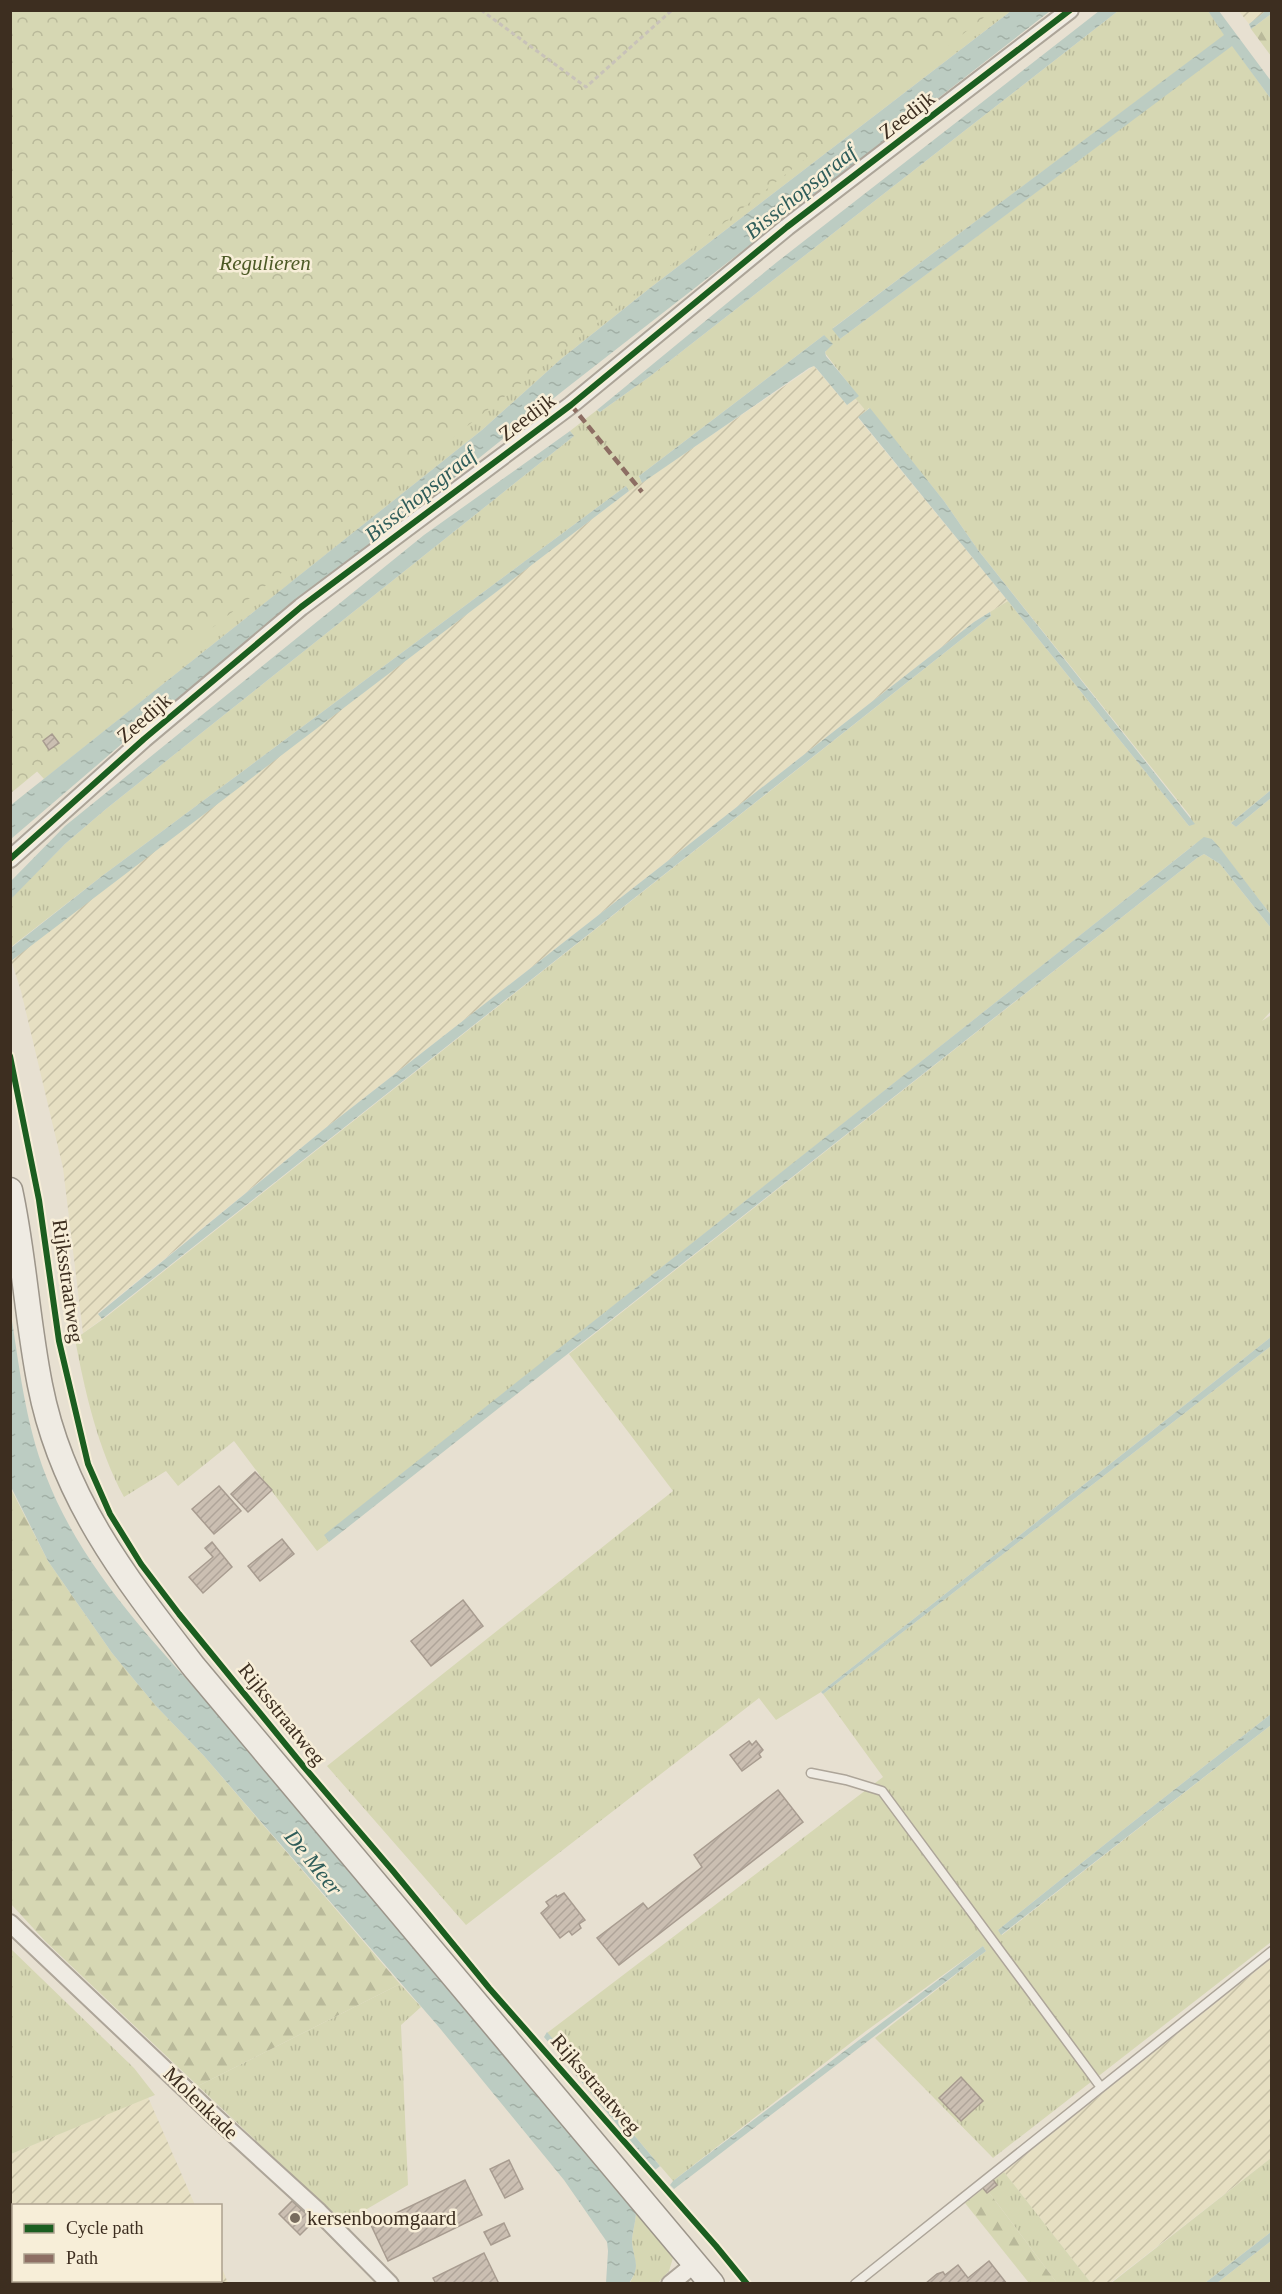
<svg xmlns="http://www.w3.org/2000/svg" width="1282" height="2294" viewBox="0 0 1282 2294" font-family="Georgia,serif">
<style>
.farmland{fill:url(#farmland-furrows)}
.grass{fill:url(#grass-tufts)}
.forest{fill:url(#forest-firs)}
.park{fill:url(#park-crowns)}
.water{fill:url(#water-ripples)}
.building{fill:url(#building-hatch);stroke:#a89c90;stroke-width:1.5}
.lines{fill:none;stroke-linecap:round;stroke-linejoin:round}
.lane-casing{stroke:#ada599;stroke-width:11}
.street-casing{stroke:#ada599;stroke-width:20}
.secondary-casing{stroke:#9c958a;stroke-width:27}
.path{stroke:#c8c2b9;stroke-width:3;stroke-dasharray:4.5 3;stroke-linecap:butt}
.lane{stroke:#efebe3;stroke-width:8}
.street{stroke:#efebe3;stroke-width:16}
.secondary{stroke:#efebe3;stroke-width:24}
.quiet{stroke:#8d6e63;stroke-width:4.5;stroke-dasharray:9 4.5;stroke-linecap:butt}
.cycleway-casing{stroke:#f7eed8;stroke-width:10}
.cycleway{stroke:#1b5e20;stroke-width:6}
.poi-dot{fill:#786c5e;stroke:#f7eed8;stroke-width:2}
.labels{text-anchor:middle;stroke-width:5;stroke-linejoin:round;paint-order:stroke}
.street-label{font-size:21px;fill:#3d2e20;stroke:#f7eed8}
.park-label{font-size:21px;font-style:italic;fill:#4d5a26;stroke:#f7eed8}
.poi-label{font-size:21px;fill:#3d2e20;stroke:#f7eed8;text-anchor:start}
.water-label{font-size:22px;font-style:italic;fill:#2f5d5a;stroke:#f7eed8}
</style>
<defs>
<pattern id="farmland-furrows" width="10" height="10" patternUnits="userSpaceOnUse" patternTransform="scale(1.5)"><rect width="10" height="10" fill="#e6dfc2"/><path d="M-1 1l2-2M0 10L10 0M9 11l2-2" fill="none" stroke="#c6c0a6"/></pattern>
<pattern id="grass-tufts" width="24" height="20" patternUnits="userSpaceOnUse" patternTransform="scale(1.5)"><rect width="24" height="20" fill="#d6d7b3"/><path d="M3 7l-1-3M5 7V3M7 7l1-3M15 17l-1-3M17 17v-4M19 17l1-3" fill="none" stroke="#b9b99a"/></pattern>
<pattern id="forest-firs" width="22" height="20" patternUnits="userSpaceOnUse" patternTransform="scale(1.5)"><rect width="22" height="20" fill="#d6d7b3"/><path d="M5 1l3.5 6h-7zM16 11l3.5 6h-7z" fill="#b9b99a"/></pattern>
<pattern id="park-crowns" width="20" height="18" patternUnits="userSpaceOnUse" patternTransform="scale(1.5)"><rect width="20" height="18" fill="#d6d7b3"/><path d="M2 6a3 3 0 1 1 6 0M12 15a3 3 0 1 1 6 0" fill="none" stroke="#b9b99a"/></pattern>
<pattern id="water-ripples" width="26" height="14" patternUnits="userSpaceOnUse" patternTransform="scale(1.5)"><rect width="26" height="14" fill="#bcccc2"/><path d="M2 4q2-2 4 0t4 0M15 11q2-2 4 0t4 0" fill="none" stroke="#a2b0a6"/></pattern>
<pattern id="building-hatch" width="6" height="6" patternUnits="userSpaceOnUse" patternTransform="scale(1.5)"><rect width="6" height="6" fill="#cbbfb2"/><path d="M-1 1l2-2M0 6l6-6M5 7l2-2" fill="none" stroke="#afa499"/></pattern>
</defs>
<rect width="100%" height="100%" fill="#e7e0d1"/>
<path class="farmland" d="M1239 11H1267L1249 24Z
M814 366 847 405 855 398 866 411 858 418 1008 601 974 622 323 1130 98 1313 102 1319 83 1333 63 1168 21 991 11 960 629 491Z
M1271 1959V2158L1110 2283H1091L1004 2172Z
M148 2097 195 2205 14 2206V2280H220L221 2266 228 2283 11 2284V2154Z"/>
<path class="grass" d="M960 11H1011L650 288 561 359 482 430 44 779 11 743 10 666Z
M1118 11H1208L1225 35 833 328 840 339 1232 45 1271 99V790L1231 823 1236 827 1271 798V915L1212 839 1195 844 325 1535 329 1542 317 1551 234 1441 178 1486 166 1471 124 1497C98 1449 85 1392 75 1339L106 1317 991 616 990 612 1008 601 1189 826 1191 817 978 550 944 501 869 408 866 411 855 398 858 396 825 353 827 349 824 335 639 476 642 483 629 491 626 486 102 876 11 947 10 945V899L65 844 106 809 574 436 570 431 597 410 600 412 649 377Z
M1204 854 1220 864 1271 928V1011L1262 1021 1271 1015V1337L821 1692 776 1720 759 1698 466 1925 327 1766 673 1491 569 1354 1197 858Z
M1271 1346V1714L1124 1829 998 1930 1002 1935 1271 1725V1942L993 2158 875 2038 986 1951 983 1946 866 2031 673 2181 547 2033 883 1777 823 1694Z
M10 1948 134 2068 155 2095 11 2154Z
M400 1984 421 2007 401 2025 408 2185 343 2223 198 2086Z
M1271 2158V2232L1205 2283 1110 2284Z
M1004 2172 1091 2283H1057L985 2187Z
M636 2212 673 2258 669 2271 658 2283 629 2284C641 2266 633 2260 632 2241 632 2233 636 2221 636 2212Z
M1271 2241V2283H1217Z"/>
<path class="forest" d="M1271 14V56L1251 29Z
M10 1487 48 1561 112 1653 156 1706 204 1756 400 1984 198 2086 45 1941 11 1904Z
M985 2187 1057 2283H1029L965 2203Z"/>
<path class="park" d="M11 11H992L193 643 11 793Z"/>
<path class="water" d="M1267 10 1271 11V14L1251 29 1249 24Z
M1011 11H1050L564 390 124 742 11 839V805L482 430 561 359 650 288Z
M1099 11H1118L649 377 600 412 597 410 777 262Z
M1208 11H1219L1271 81V99L1232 46 840 339 832 329 1224 35Z
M824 335 833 344 825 352 826 356 859 396 847 405 817 369 814 366 809 368 642 483 639 476Z
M870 408 944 501 978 550 1195 824 1189 826 1008 601 858 417Z
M570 431 574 436 106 809 65 844 11 899V881L65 826 424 535Z
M626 486 629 491 11 961V945L12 947 102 876Z
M990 612 991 616 102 1319 98 1314 323 1130 974 622Z
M1271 790V798L1236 827 1231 823Z
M1204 837 1212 839 1219 847 1271 915V928L1220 864 1204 854 1197 858 329 1542 324 1535Z
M10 1308C19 1364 25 1422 46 1476 81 1567 152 1641 216 1711L636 2212C636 2221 632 2233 632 2241 633 2260 642 2265 629 2283H606L608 2251 607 2242 564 2180 438 2026 204 1756 156 1706 112 1653 48 1561 11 1487Z
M1271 1337V1346L823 1694 821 1692Z
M1271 1714V1725L1001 1935 998 1930 1124 1829Z
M983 1946 986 1951 674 2189 670 2185 673 2181Z
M547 2032 660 2166 655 2170 544 2037Z
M1271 2232V2241L1217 2283H1205Z"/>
<path class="building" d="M52 734 59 743 49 750 43 741Z
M255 1472 272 1490 248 1512 231 1494Z
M219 1486 241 1511 214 1534 192 1509Z
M282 1539 294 1554 260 1581 248 1566Z
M212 1542 232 1567 203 1593 189 1577 213 1557 205 1548Z
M463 1600 483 1626 431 1666 411 1641Z
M749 1741 752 1745 756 1741 763 1750 759 1754 761 1757 742 1771 730 1755Z
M778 1790 803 1822 619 1965 597 1938 643 1903 648 1909 702 1867 694 1855Z
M564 1893 585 1920 579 1924 581 1928 572 1935 569 1931 560 1938 541 1913 549 1906 546 1902 556 1895 557 1897Z
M961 2077 983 2101 961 2121 939 2098Z
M509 2160 523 2189 505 2198 490 2169Z
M992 2178 997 2185 987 2193 982 2187Z
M465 2180 482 2215 388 2261 371 2225Z
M292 2201 314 2221 300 2235 279 2214Z
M504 2223 510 2236 491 2245 484 2232Z
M484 2253 499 2284H436L433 2278Z
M989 2261 1007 2284H925L937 2274 943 2272 945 2275 958 2265 968 2278Z"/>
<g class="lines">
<g class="lane-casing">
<path id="lane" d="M811 1773 846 1780 882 1791 1100 2086
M855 2284 1272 1951"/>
</g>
<g class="street-casing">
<path id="street" d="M10 859 144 739 301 607 571 405 787 227 1070 10
M10 1923 215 2117 319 2212 390 2284
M670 2284 696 2263"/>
</g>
<g class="secondary-casing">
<path id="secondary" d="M10 1190C24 1254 27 1320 40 1385 62 1498 126 1579 194 1667L712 2284"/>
</g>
<path class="path" d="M481 10 586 87 672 10"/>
<use href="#lane" class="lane"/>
<use href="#street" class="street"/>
<use href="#secondary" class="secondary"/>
<path class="quiet" d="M571 405 642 492"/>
<g class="cycleway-casing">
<path id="cycleway" d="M10 859 144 739 301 607 571 405 787 227 1070 10
M10 1056 39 1200 59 1341 88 1464 110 1514 141 1564 179 1614 304 1767 393 1871 489 1988 716 2246 747 2284"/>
</g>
<use href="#cycleway" class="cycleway"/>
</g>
<circle class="poi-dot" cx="295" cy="2218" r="6"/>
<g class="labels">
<g class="street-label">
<text transform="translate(907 115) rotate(-38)" y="7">Zeedijk</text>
<text transform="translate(527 417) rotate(-37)" y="7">Zeedijk</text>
<text transform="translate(144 718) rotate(-41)" y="7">Zeedijk</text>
<text transform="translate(68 1281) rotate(82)" y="7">Rijksstraatweg</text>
<text transform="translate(282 1714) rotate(51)" y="7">Rijksstraatweg</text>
<text transform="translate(596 2084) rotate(49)" y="7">Rijksstraatweg</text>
<text transform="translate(201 2103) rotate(44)" y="7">Molenkade</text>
</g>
<g class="park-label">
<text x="265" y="270">Regulieren</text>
</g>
<g class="poi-label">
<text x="307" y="2225">kersenboomgaard</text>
</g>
<g class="water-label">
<text transform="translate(800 191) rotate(-39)" y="8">Bisschopsgraaf</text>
<text transform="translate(420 494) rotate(-39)" y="8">Bisschopsgraaf</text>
<text transform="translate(314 1862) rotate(51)" y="8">De Meer</text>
</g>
</g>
<rect width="1282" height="2294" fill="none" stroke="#3d2e20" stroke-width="24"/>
<rect x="12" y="2204" width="210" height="78" fill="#f7eed8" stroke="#ada18e" stroke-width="1.5"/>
<rect x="24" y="2224" width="30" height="9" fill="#1b5e20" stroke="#ada18e" stroke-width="1.5"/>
<text x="66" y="2234" font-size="18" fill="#3d2e20">Cycle path</text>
<rect x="24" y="2254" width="30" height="9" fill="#8d6e63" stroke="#ada18e" stroke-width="1.5"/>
<text x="66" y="2264" font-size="18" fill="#3d2e20">Path</text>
</svg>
